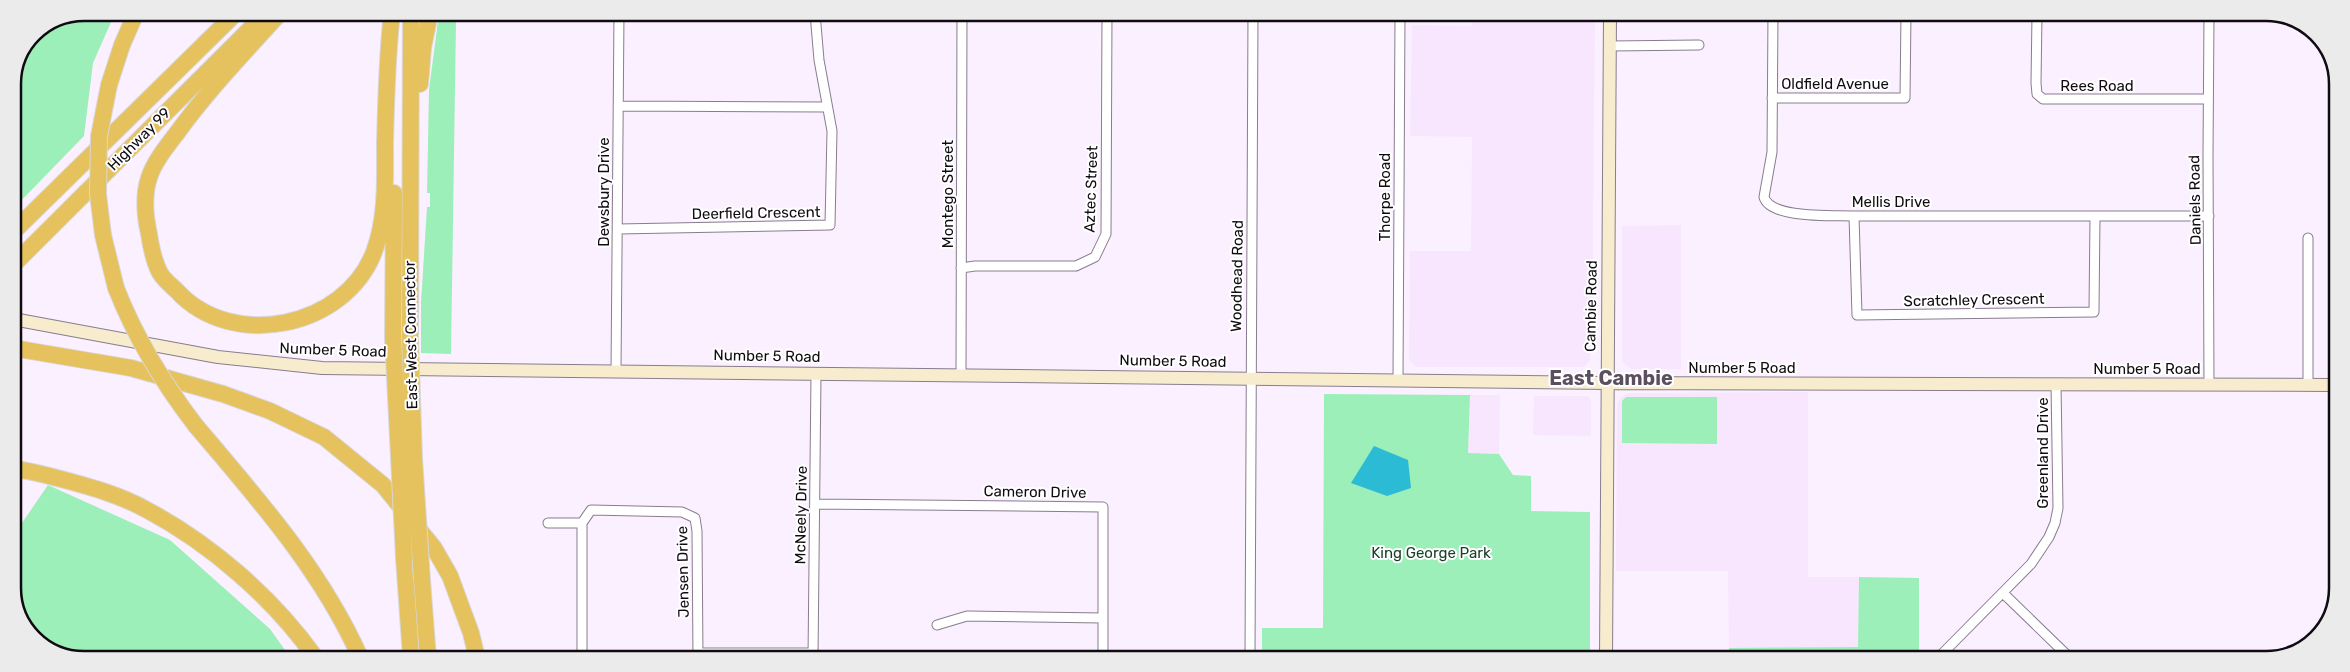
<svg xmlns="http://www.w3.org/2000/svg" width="2350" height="672" viewBox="0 0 2350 672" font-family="Rubik,sans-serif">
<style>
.built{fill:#f8e6fe}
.green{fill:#9cefb8}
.water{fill:#2bbbd4}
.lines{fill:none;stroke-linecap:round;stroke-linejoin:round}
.street-casing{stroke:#897d8d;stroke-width:11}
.secondary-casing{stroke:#897d8d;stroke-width:14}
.highway-casing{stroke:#d9d8d9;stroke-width:18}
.street{stroke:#fff;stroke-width:9}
.secondary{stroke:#f7edce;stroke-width:12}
.highway{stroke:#e5c25d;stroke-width:16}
.highway-bridge-casing{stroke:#d9d8d9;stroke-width:18;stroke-linecap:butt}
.highway-bridge{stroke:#e5c25d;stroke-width:16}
.labels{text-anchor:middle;stroke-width:4;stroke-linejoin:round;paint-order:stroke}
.street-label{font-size:15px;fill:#100b11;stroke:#fff}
.park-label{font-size:15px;fill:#1a4029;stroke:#fff}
.district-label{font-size:20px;font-weight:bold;fill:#5a4f5e;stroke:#fff}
.rim{fill:none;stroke:#100b11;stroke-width:2.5}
</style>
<rect width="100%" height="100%" fill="#fbf0ff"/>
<path class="built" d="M1473 14 1595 16 1592 334 1590 360 1584 367H1416L1409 360 1410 251H1471L1472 137 1410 136 1412 25 1472 26Z
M1681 225V369H1631L1622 362V226Z
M1808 392V577H1859L1858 648H1729L1728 571H1616L1617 404 1621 397 1630 393Z
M1470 395H1500L1499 454 1468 453Z
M1534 396H1588L1591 400V436L1533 435Z"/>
<path class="green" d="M84 13H115L93 63 84 136 13 209V84L34 33Z
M439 13H453V21H456L451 354 421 353V303L427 207H430V193H427L429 90Z
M1324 394 1470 395 1468 453 1499 454 1513 475 1531 476V511L1590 512V659L1262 658V628H1323Z
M1626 397H1717V444L1622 443V401Z
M48 485 170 540 270 629 290 657H66L30 635 13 593V536Z
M1859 577 1919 578V653L1922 659H1729V648L1858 647Z"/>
<path class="water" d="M1374 446 1408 460 1411 488 1387 496 1351 483Z"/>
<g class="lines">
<g class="street-casing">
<path id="street" d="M1773 14 1772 152 1764 197C1770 219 1834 215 1854 216H2209
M2037 15 2036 83 2037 94 2043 99H2208
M2209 15 2208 155 2209 385
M1610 46 1699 45
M1772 98H1905L1906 14
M618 106 827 107
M1854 216 1857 315 2094 312 2095 216
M618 229 830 225 832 131 819 60 815 13
M961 268 975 266H1076L1095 257 1106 234 1107 14
M616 372 619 13
M961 375 962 13
M1398 379 1400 14
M2308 385V238
M815 504 1103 507V658
M548 523H582
M582 523 591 510 682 512 695 518 697 531 698 658
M582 523V658
M2004 594 2071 659
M937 625 967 616 1103 618
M697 653H813
M813 658 816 373
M1250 658 1253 14
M1937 659 2031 564 2049 537 2055 523 2058 508 2056 385"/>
</g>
<g class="secondary-casing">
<path id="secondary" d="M13 319 218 357 322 368 1607 383 2336 385
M1606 659 1610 14"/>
</g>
<g class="highway-casing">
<path id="highway" d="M280 13C245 52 208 90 177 133 167 146 154 162 149 178 143 196 145 216 149 234 151 247 154 262 160 273 164 280 172 286 177 291 232 351 345 328 374 252 387 217 385 179 385 143 386 99 387 56 392 13
M420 84 423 48 430 13
M109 85 122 45 136 13
M13 232 236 13
M103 235 116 288
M13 265 266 13
M393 337 394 193
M410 338 411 13
M13 348 131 368 223 394 270 411 324 437 383 485 434 548 450 576 471 633 477 658
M196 426C258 499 321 570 360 657
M13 469C29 470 45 475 61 479 91 487 120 495 147 510 211 544 273 598 315 657
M404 558 411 657
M422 580 428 658"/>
</g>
<use href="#street" class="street"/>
<use href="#secondary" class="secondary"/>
<use href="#highway" class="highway"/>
<g class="highway-bridge-casing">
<path id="highway-bridge" d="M103 235 98 194 99 136 109 85
M116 288C136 339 163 383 196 426
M393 337 404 558
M410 338 414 458 422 580"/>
</g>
<use href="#highway-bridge" class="highway-bridge"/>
</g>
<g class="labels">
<g class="street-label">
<text x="1835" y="89">Oldfield Avenue</text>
<text x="2097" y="91">Rees Road</text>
<text transform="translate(139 139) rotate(-45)" y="5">Highway 99</text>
<text transform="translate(1091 189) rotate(-88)" y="5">Aztec Street</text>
<text transform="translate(604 192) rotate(-90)" y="5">Dewsbury Drive</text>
<text transform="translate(948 194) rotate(-90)" y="5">Montego Street</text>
<text transform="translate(1385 197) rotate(-90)" y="5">Thorpe Road</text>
<text transform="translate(2195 200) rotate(-91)" y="5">Daniels Road</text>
<text x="1891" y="207">Mellis Drive</text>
<text transform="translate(756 213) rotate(-1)" y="5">Deerfield Crescent</text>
<text transform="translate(1237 276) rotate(-89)" y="5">Woodhead Road</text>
<text transform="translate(1974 300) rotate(-1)" y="5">Scratchley Crescent</text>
<text transform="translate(1591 306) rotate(-89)" y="5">Cambie Road</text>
<text transform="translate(411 335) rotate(-91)" y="5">East-West Connector</text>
<text transform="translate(333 350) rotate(2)" y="5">Number 5 Road</text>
<text transform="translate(767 356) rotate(1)" y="5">Number 5 Road</text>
<text transform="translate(1173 361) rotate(1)" y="5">Number 5 Road</text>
<text x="1742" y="373">Number 5 Road</text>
<text x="2147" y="374">Number 5 Road</text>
<text transform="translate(2043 453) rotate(-90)" y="5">Greenland Drive</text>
<text transform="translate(1035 492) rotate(1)" y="5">Cameron Drive</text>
<text transform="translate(801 515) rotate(-89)" y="5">McNeely Drive</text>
<text transform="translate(683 572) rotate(-91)" y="5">Jensen Drive</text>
</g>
<g class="park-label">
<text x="1431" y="558">King George Park</text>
</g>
<g class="district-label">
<text x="1611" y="385">East Cambie</text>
</g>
</g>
<path d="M0 0H2350V672H0ZM84 21H2266A63 63 0 0 1 2329 84V588A63 63 0 0 1 2266 651H84A63 63 0 0 1 21 588V84A63 63 0 0 1 84 21Z" fill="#ecebec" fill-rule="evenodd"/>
<path class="rim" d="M84 21H2266A63 63 0 0 1 2329 84V588A63 63 0 0 1 2266 651H84A63 63 0 0 1 21 588V84A63 63 0 0 1 84 21Z"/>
</svg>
